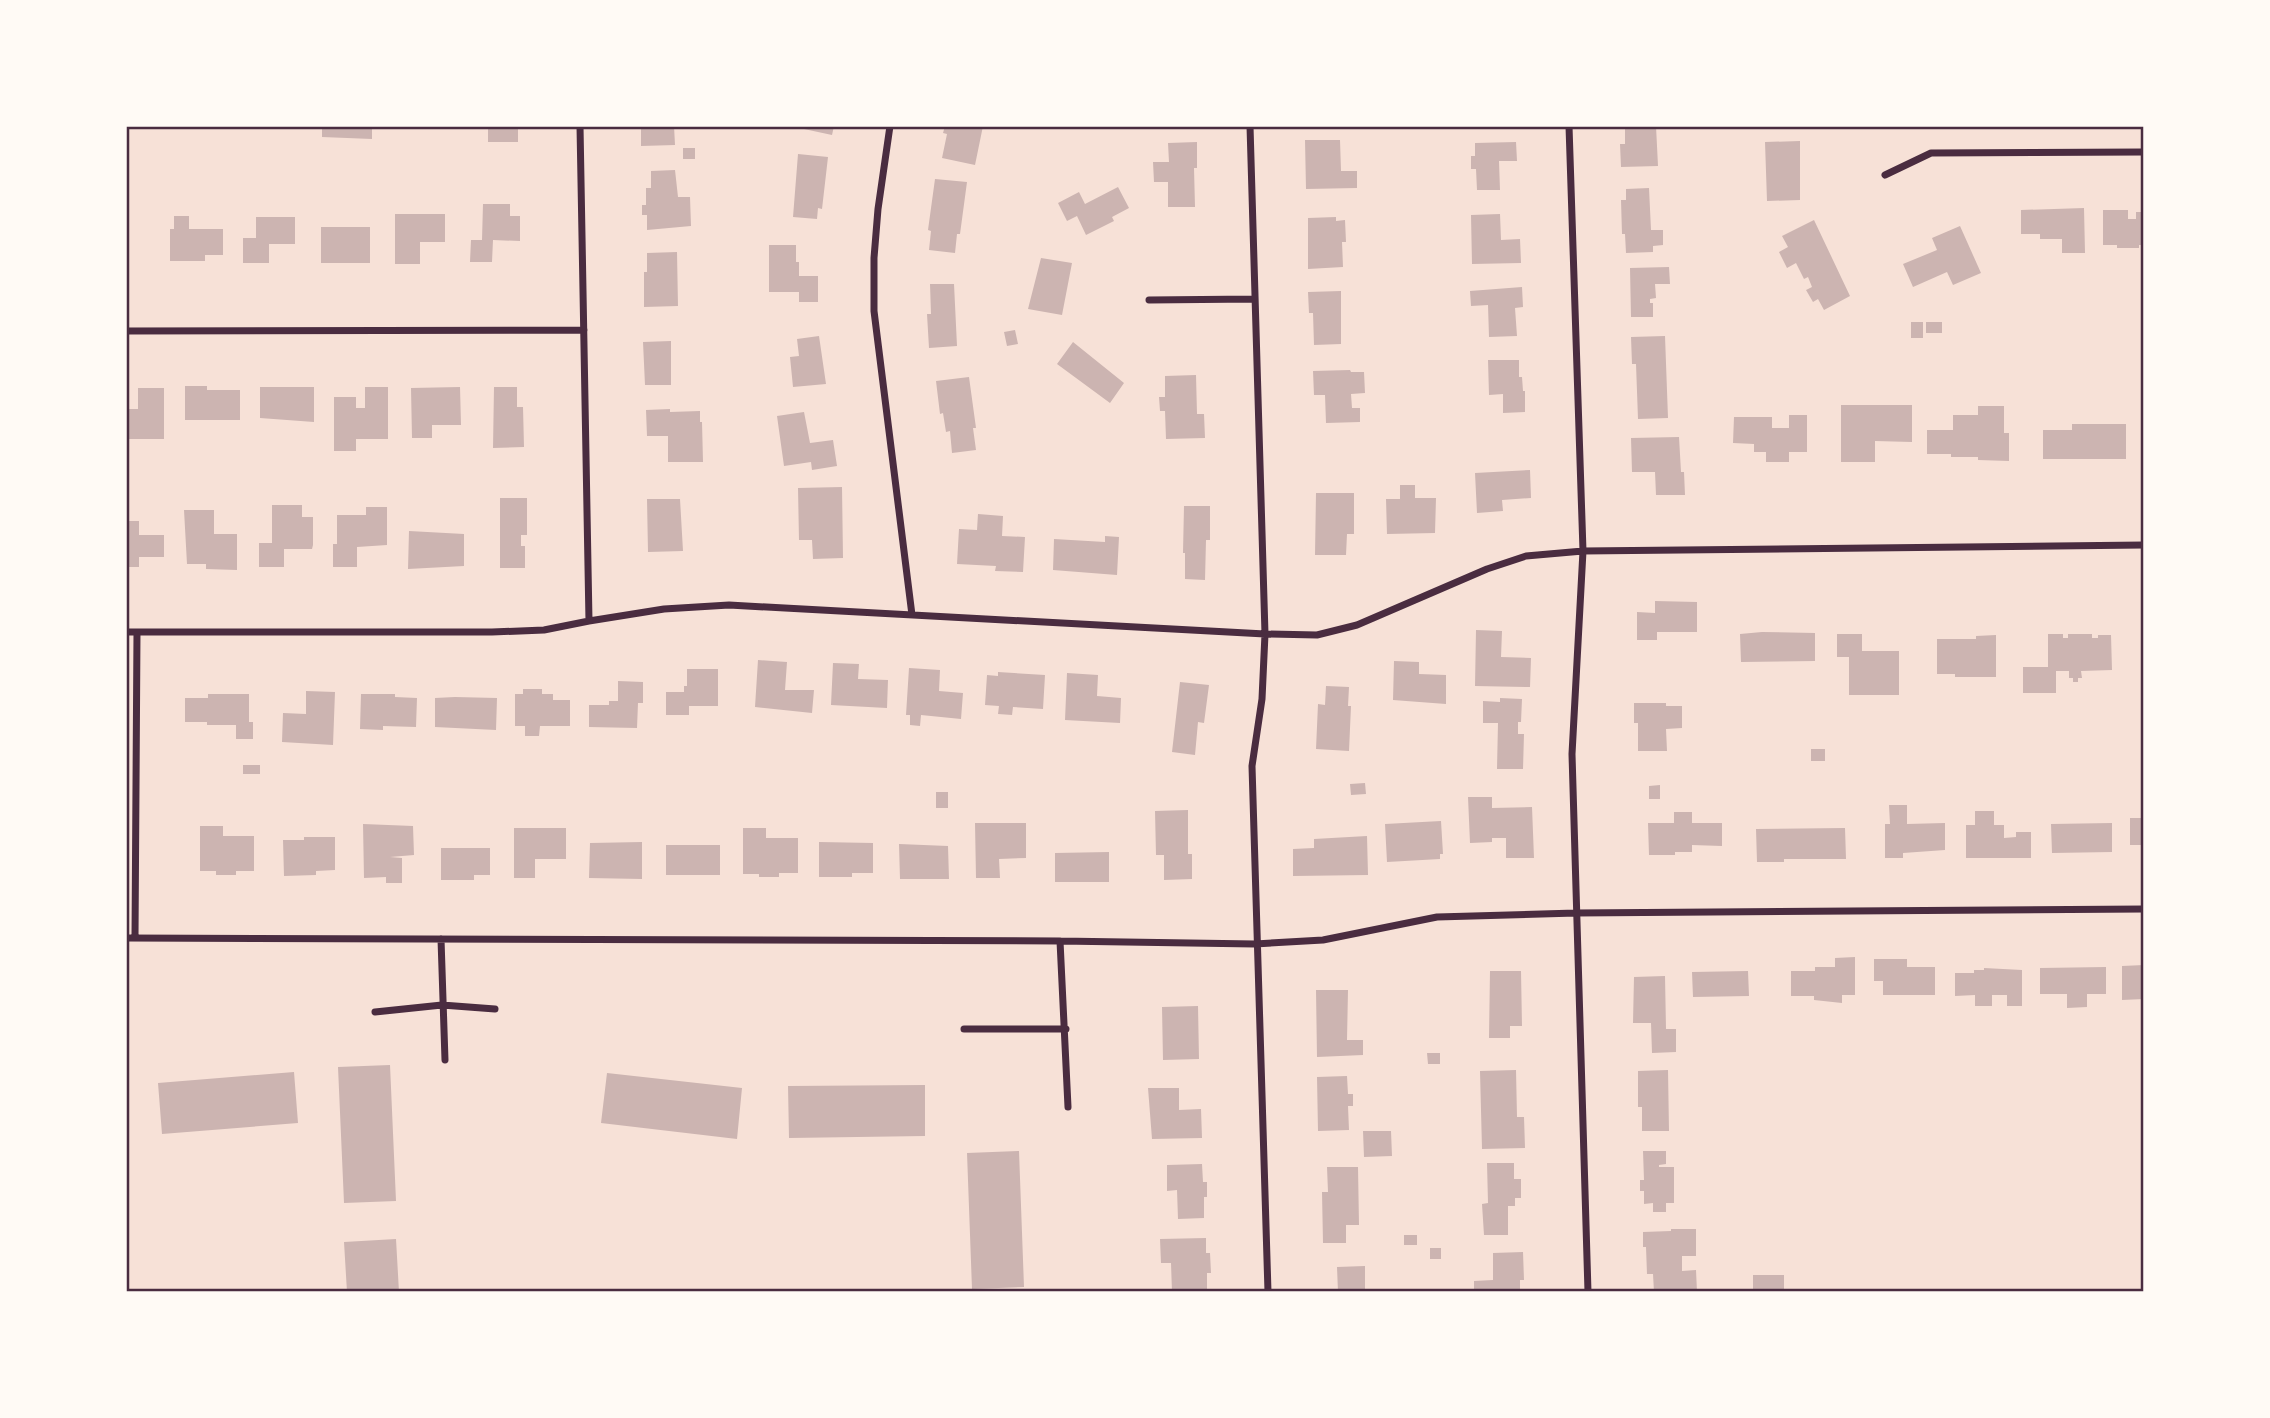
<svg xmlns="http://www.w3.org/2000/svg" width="2270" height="1418" viewBox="0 0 2270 1418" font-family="Merriweather,serif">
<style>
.building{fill:#ccb4b1}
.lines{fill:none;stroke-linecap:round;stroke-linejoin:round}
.minor{stroke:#4a2c40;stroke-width:7}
.neatline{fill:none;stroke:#4a2c40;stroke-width:2.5}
</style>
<rect width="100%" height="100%" fill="#f7e1d7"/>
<path class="building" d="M322 126H372V139L322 137Z
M488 126H518V142H488Z
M641 126H674L675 145 641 146Z
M790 126H834L832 135Z
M945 126H983L975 165 942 158 947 134 943 133Z
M1625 126H1656L1658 166 1621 167 1620 144H1625Z
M1305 140H1340L1341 171H1357V188L1306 189Z
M1800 141V200L1767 201 1765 142Z
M1197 142V168H1194L1195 207H1168V182H1154L1153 162H1169L1168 143Z
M1516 142 1517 161H1499L1500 190H1477L1476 169H1471V156H1475V143Z
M683 148H695V159H683Z
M798 154 828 157 822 209 818 208 817 219 793 217Z
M675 170 678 197H690L691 226 647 230V215H642V205H646V188H651V171Z
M935 179 967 182 960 234H957L955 253 929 250 931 231 928 230Z
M1118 187 1129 208 1112 217 1114 221 1086 235 1077 216 1067 221 1058 203 1079 192 1085 204Z
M1649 188 1651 230H1663V245L1653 246V252L1626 253 1625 234H1622L1621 200H1626V189Z
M483 204H510V216H520V241L493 240 492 262H470L471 240H482Z
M2084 208 2085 253H2062V239H2040V234H2021V210Z
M2103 210H2128V219H2136V212H2144V245H2139V248H2117V245H2103Z
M395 214H445V242H420V264H395Z
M1500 214 1501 240 1520 239 1521 263 1472 264 1471 215Z
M174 216H189V229H223V255H205V261H170V229H174Z
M256 217H295V244H269V263H243V238H256Z
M1336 217V221L1345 220 1346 242H1342L1343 267 1308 269V218Z
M1814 220 1850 296 1824 310 1818 299 1813 302 1806 290 1812 287 1808 277 1804 279 1796 263 1787 268 1779 252 1788 247 1782 236Z
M1960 226 1981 273 1953 285 1947 272 1913 287 1903 264 1937 250 1932 238Z
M321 227H370V263H321Z
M769 245H796V262H799V276H818V302H799V292H769Z
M677 252 678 306 644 307V272H647V253Z
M1041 258 1072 263 1062 315 1028 309Z
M1669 267 1670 284H1655L1656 298 1650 299V303H1653V317H1631L1630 268Z
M930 284H954L957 346 929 348 927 314H931Z
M1522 287 1523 307 1515 308 1517 336 1489 337 1488 305 1471 306 1470 291Z
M1341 291V344L1314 345 1313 313H1309L1308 292Z
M1911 322H1923V338H1911Z
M1926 322H1942V333H1926Z
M1015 330 1018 344 1007 346 1004 332Z
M819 336 826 384 793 387 790 357 799 356 797 339Z
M1665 336 1668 418 1638 419 1636 364H1632L1631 337Z
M671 341V385H645L643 342Z
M1073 342 1124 383 1110 403 1057 364Z
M1488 360H1519V377H1522L1523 391H1525V412L1503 413V394L1489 395Z
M1350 370 1351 372H1364L1365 393 1351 394 1352 408H1360V422L1326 423 1325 395H1314L1313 371Z
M1196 375 1197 414H1204L1205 438 1166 439 1165 411H1160L1159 397H1165V376Z
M969 377 976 428H973L976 450 952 453 950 431 946 432 943 413 940 414 936 381Z
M185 386H207V390H240V420H185Z
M260 387H314V422L260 418Z
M365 387H388V439H356V451H334V397H356V408H365Z
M460 387 461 425H432V438H412L411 388Z
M494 387H517V407H523L524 447 493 448Z
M138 388H164V439H126V409H138Z
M1841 405H1912V442L1875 441V462H1841Z
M1978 406H2004V433H2009V461L1978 460V457H1951V454H1927V430H1953V415H1978Z
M670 409V412L700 411V422H702L703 462H668V436H647L646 410Z
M804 412 810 443 833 440 837 466 812 470 811 462 784 466 777 416Z
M1789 415H1807V452H1789V462H1766V452H1754V444L1733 443 1734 417H1772V428H1789Z
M2072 424H2126V459H2043V430H2072Z
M1679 437 1681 472H1684L1685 495H1656L1655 472H1632L1631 438Z
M1530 470 1531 498 1502 500 1503 511 1477 513 1475 473Z
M1400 485H1415V498H1436L1435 533 1387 534 1386 499H1400Z
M842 487 843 558 813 559 812 540H799L798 488Z
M1316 493H1354V534H1347L1346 555H1315Z
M500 498H527V535H521V546H525V568H500Z
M647 499H680L683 551 648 552Z
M272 505H302V517H313V545L312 549H284V567H259V543H272Z
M1184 506H1210V540H1206L1205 580 1185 579V553H1183Z
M366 507H387V545L357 547V567H333V544H337V515H366Z
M184 510H214V534H237V570L206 569V564H187Z
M978 514 1003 516 1002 536 1025 537 1023 572 995 571 996 566 957 564 959 529 977 530Z
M126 521H139V535H164V557H139V567H126Z
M409 531 464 534V566L408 569Z
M1105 536 1119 537 1117 575 1053 570 1054 539 1105 542Z
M1655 601 1697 602V632H1657V640H1637V612L1655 613Z
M1476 630 1502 631 1501 657 1531 658 1530 687 1475 686Z
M1762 632 1815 633V661L1741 662 1740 634Z
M1837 634H1862V651H1899V695H1849V657H1837Z
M2048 634H2063V638H2068V634H2092V638H2098V635H2111L2112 670 2081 671 2082 678H2078V682H2073V678H2069V671H2056V693H2023V667H2048Z
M1996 635V677H1955V674H1937V639H1976V636Z
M758 660 787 662 785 690H814L812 713 755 707Z
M1394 661 1419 662V674L1446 675V704L1393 700Z
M833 663 859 664 858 679 888 680 887 708 831 705Z
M909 668 940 670 939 691 963 693 961 719 921 715 920 726 910 725V715H906Z
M687 669H718V706H689V715H666V692H684V686H687Z
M998 672 1045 675 1043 709 1013 707 1012 715 998 714 999 706 985 705 987 675 998 676Z
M1067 673 1098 675 1097 696 1121 698 1120 723 1065 720Z
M618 681 643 682V703H638L637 728 589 727V705H609V701H618Z
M1180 682 1209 685 1204 723 1198 722 1195 755 1172 752Z
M1326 686 1349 687 1348 706H1351L1349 751 1316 749 1318 704 1325 705Z
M523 689H542V694H553V700H570V726H540L539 736H525V726H515V694H523Z
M306 691 335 692 333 745 282 742 283 713 306 714Z
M208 694H249V722H253V739H236V725H207V722H185V698H208Z
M361 694H395V697L417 698 416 727 383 726V730L360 729Z
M455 697 497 698 496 730 435 727V698Z
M1500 698 1522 699 1521 722H1518V734H1524L1523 769H1497L1498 723H1483V701L1500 702Z
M1634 703H1666V706H1682V728L1666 729 1667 751H1638V723H1634Z
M1811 749H1825V761H1811Z
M243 765H260V774H243Z
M1365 783 1366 794 1351 795 1350 784Z
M1660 785V799H1649V786Z
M936 792H948V808H936Z
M1468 797H1492V808L1532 807 1534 858H1506V838H1492V842L1470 843Z
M1889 805H1907V824L1945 823V850L1903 853V858H1885V824H1890Z
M1188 810V854H1192V879L1164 880V855H1156L1155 811Z
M1975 811H1994V825H2004V838L2016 837V832H2031V858H1966V825H1975Z
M1674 812H1692V823H1722V846L1692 845V852H1675V855H1649L1648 823H1674Z
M2130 818H2144V845H2130Z
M1441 821 1443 854H1440V859L1387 862 1385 824Z
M975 823H1026V858L999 859 1000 878H976Z
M2112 823V852L2052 853 2051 824Z
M363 824 413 826 414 855 390 857 402 858V883H386V877L364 878Z
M200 826H223V836H254V871H236V875H216V871H200Z
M514 828H566V859H535V878H514Z
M743 828H766V838H798V873H779V877H759V874H743Z
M1845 828 1846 859H1784V862H1757L1756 829Z
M1367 836 1368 875 1293 876V849L1314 848V839Z
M304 837H335V870L316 871V875L284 876 283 840H304Z
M642 842V879L589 878 590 843Z
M819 842 873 843V873H852V877H819Z
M899 844 948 846 949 879H900Z
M666 845H720V875H666Z
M441 848H490V875H474V880H441Z
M1109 852V882H1055V853Z
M1855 957V995H1842V1003L1814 1000V996H1791V971H1815V967H1835V958Z
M1874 959H1907V967H1935V995H1883V981H1874Z
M2144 965V999L2122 1000V966Z
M2106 967V994H2087V1007L2067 1008V994H2040V968Z
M1984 968 2022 970V1006H2007V995H1992V1006H1975V995L1955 996V973H1974V970H1984Z
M1490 971H1521L1522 1026H1510V1038H1489Z
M1748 971 1749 996 1693 997 1692 972Z
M1665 976 1666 1029H1676V1052L1652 1053 1651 1023H1633L1634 977Z
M1316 990H1348L1347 1040H1363V1055L1317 1057Z
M1198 1006 1199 1059 1163 1060 1162 1007Z
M1427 1053H1440V1064H1428Z
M390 1065 396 1201 344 1203 338 1067Z
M1516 1070 1517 1117H1524L1525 1148 1482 1149 1480 1071Z
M1668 1070 1669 1131H1642V1107H1638V1071Z
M294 1072 298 1123 162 1134 158 1083Z
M607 1073 742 1088 737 1139 601 1123Z
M1347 1076 1348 1094H1353V1106H1348L1349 1130 1318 1131 1317 1077Z
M925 1085V1136L789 1138 788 1086Z
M1148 1088H1179V1110L1201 1109 1202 1138 1152 1139Z
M1363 1131H1391L1392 1156 1364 1157Z
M1019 1151 1024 1287 972 1289 967 1153Z
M1643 1151H1666V1164L1659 1165V1167H1674V1203H1666V1212H1653V1203L1644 1204V1191H1640V1180H1644Z
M1487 1163H1514V1179H1521V1198H1515V1206H1508V1235H1484L1482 1204 1488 1203Z
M1202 1164 1203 1182H1207V1197H1204V1218L1178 1219 1177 1190 1167 1191V1165Z
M1327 1167H1358L1359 1225H1346V1243H1323L1322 1192H1328Z
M1671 1229H1696V1256H1682V1271L1696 1270 1697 1292H1654L1653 1274H1647L1646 1247H1643V1232L1671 1231Z
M1404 1235H1417V1245H1404Z
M1206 1238V1253H1210L1211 1273H1207V1291L1172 1292 1171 1263H1161L1160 1239Z
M396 1239 399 1292H347L344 1242Z
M1430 1248H1441V1259H1430Z
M1523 1252 1524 1280H1520V1292H1474V1281L1493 1280V1253Z
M1365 1266V1292H1338L1337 1267Z
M1753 1275H1784V1292H1753Z"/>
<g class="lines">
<path class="minor" d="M580 126 589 621
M890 126 878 209 874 258V311L912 615
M1250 126 1265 634 1262 699 1252 766 1268 1292
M1569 126 1583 551 1572 754 1588 1292
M1885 175 1931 153 2144 152
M1149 300 1254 299
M126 331 584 330
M126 632H492L544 630 589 621 664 609 729 605 1265 634 1317 635 1357 625 1487 569 1526 556 1583 551 2144 545
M126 938 1060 941 1255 944 1323 940 1437 917 1576 913 2144 909
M135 938 137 632
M441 939 445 1060
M1060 941 1068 1107
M375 1012 442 1005 495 1009
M964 1029H1066"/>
</g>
<rect width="2270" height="1418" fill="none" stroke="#fffaf5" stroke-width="256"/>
<rect x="128" y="128" width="2014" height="1162" class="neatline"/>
</svg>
